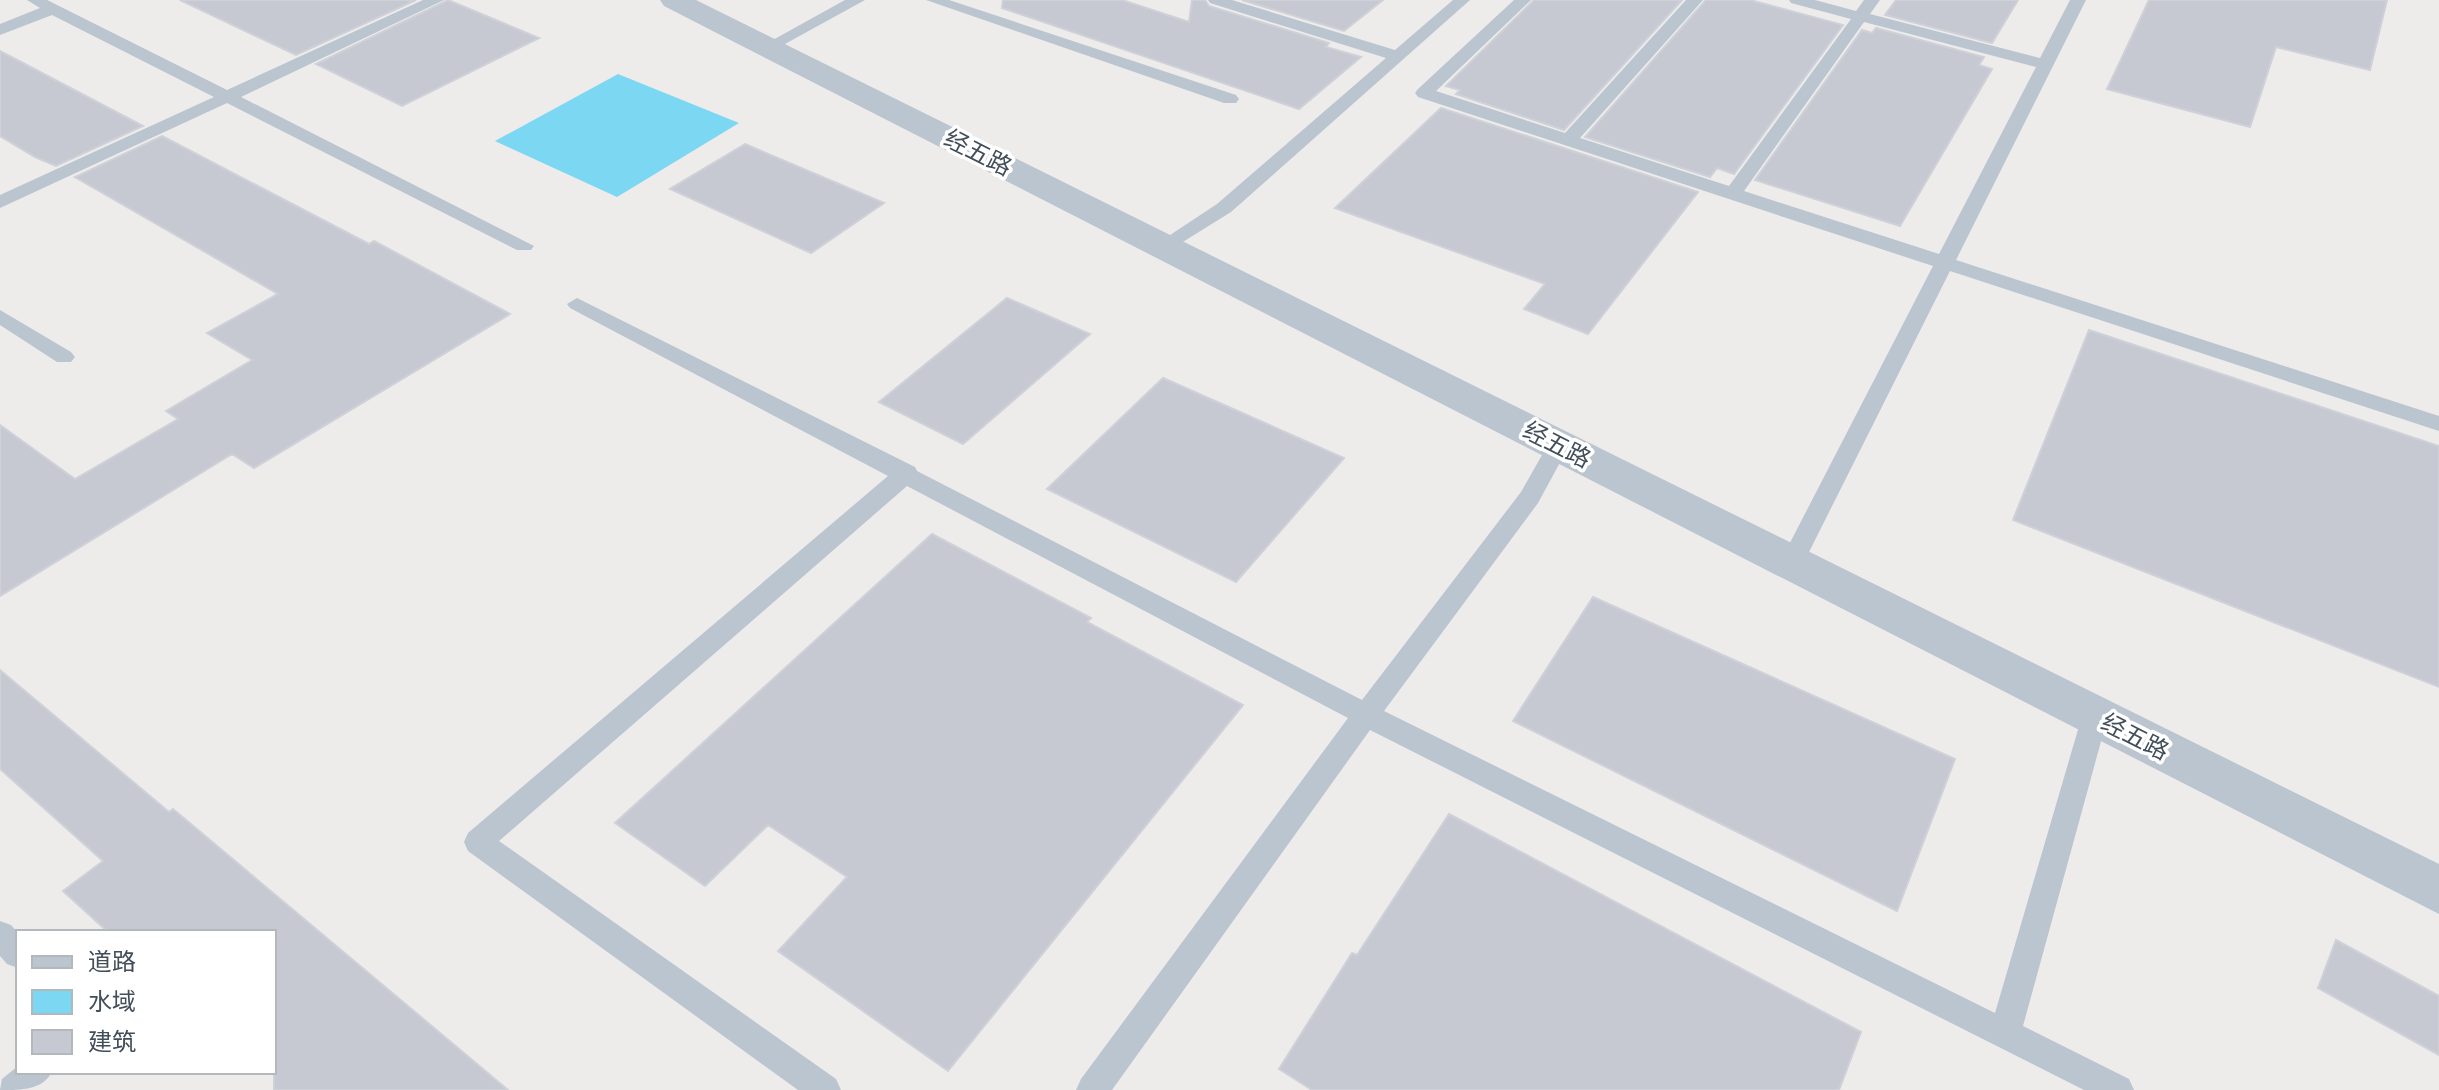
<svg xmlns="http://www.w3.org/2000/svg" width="2439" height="1090" viewBox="0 0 2439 1090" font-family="'Exo 2','Noto Sans SC',sans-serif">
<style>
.water{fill:#7cd7f3}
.building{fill:#c6c9d2;stroke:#ced1d8;stroke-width:2}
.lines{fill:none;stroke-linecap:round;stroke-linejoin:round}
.service{fill:#bac5cf;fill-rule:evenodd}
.tertiary{fill:#bac5cf;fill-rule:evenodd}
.labels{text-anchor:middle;stroke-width:7;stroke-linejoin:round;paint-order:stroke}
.street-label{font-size:24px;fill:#424e5a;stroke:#fff}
</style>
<rect width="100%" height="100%" fill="#eeebeb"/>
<path class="water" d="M618 74 739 123 617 197 495 141Z"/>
<path class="building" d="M180 0H416L296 55Z
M448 0 539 38 402 106 316 64Z
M1003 0H1122L1189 22 1192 0H1205L1209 6 1329 43 1326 47 1361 57 1299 109 1002 8Z
M1242 0H1383L1344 31Z
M1534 0H1682L1564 130 1456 94 1460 90 1446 86Z
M1706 0H1750L1843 25 1734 174 1717 168 1710 177 1585 137Z
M1896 0H2018L1992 43 1885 15Z
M2149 0H2387L2370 70 2276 47 2250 127 2107 89Z
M1876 28 1984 57 1979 65 1992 69 1900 226 1755 180 1862 30 1872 33Z
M0 51 143 126 56 166 35 157 0 136Z
M1441 108 1698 192 1588 334 1524 309 1545 284 1335 208Z
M162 136 369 244 374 241 510 314 254 468 232 454 0 596V425L75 479 178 419 166 411 252 360 207 333 278 294 75 177Z
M745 144 884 203 811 253 670 189Z
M1007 298 1090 334 963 444 879 402Z
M2089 330 2439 446V687L2013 520Z
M1163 378 1344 458 1236 582 1047 489Z
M932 534 1091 618 1087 622 1243 705 948 1071 778 951 847 877 768 825 705 886 615 823Z
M1593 597 1955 759 1897 911 1513 721Z
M0 670 169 812 173 809 508 1090H274V932H108L63 891 103 861 0 769Z
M1449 814 1861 1032 1839 1090H1312L1279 1069 1352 953 1357 955Z
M2336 940 2439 996V1055L2318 988Z"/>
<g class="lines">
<path class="service" d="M27 0H47L227 90 423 0H444L241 97 534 246 531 250H517L227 103 0 208V195L214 97 52 15 0 35V24L40 8Z
M845 0H865L774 50H762L760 47Z
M926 0H949L1236 95 1239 99 1236 103H1224Z
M1208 0H1232L1395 50 1453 0H1470L1231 212 1165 253 1158 251 1155 247 1158 243 1217 204 1386 58 1210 3Z
M1514 0H1531L1436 91 1565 133 1686 0H1703L1580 138 1729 186 1851 19 1791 3 1789 0H1815L1856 11 1864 0H1880L1870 14 2040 58 2070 0H2086L1956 260 2439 416V431L1950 271 1800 570 1791 573 1782 570 1779 564 1933 266 1418 97 1415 93 1418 89ZM1864 22 2036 67 1939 254 1744 191Z
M577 298 915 467 917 471 1362 700 1521 492 1550 441H1566L1569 446 1538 503 1384 711 1995 1013 2082 716 2086 708 2095 705 2104 708 2108 716 2023 1026 2129 1079 2134 1090H2084L1370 730 1112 1090H1076L1081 1079 1348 718 907 486 499 841 836 1079 841 1090H798L468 851 464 842 468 833 888 476 570 308 567 304Z
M0 310 71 352 75 357 71 362H57L0 325Z
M0 921 11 925 18 933V968L7 964 0 956Z
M18 1066V1072H52C42 1090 23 1090 0 1090L2 1079Z"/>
<path class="tertiary" d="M660 0H696L2439 864V914L664 6Z"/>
</g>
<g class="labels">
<g class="street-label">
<text transform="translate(978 153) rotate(27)" y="8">经五路</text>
<text transform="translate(1557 445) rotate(27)" y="8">经五路</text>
<text transform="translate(2135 737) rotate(27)" y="8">经五路</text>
</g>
</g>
<rect x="16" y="930" width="260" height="144" fill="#ffffff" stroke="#b3b8bd" stroke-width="2"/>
<rect x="32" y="956" width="40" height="12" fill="#bac5cf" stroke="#b3b8bd" stroke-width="2"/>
<text x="88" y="970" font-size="24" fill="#424e5a">道路</text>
<rect x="32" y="990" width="40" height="24" fill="#7cd7f3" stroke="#b3b8bd" stroke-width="2"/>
<text x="88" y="1010" font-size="24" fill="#424e5a">水域</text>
<rect x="32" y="1030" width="40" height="24" fill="#c6c9d2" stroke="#b3b8bd" stroke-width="2"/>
<text x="88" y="1050" font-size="24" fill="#424e5a">建筑</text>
</svg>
